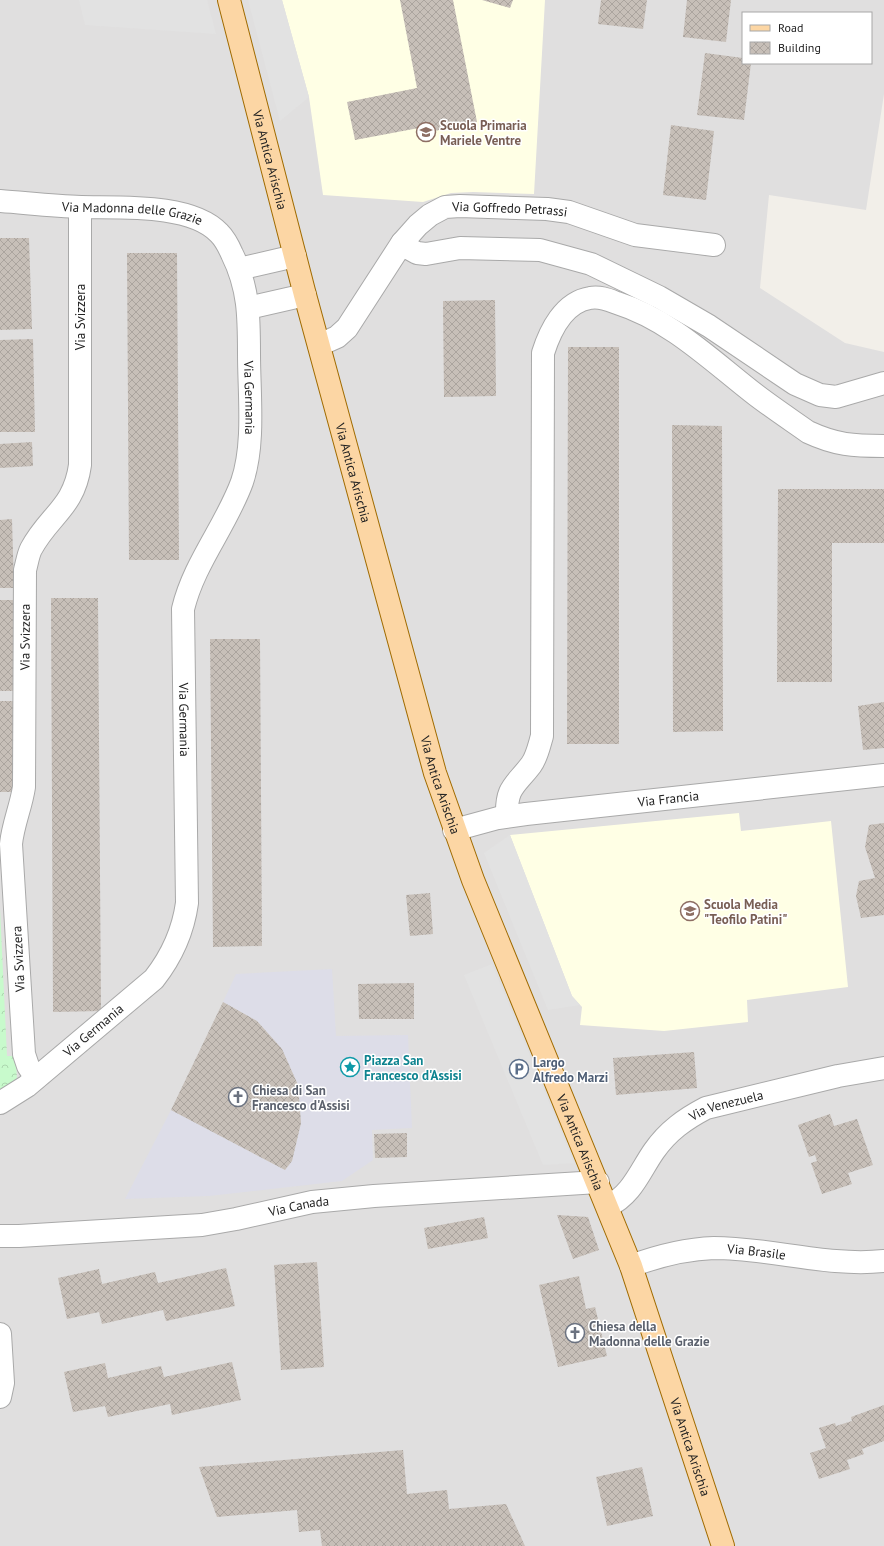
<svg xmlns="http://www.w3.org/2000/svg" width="884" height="1546" viewBox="0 0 884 1546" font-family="'PT Sans',sans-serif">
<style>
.residential{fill:#e0dfdf;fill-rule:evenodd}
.education{fill:#ffffe5}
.park{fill:url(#park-crowns)}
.parking{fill:#e2e2e2}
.plaza{fill:#dddde8}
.building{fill:url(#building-cross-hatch)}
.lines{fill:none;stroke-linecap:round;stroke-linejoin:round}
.minor-casing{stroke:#a9a9a9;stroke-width:24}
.major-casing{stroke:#a06b00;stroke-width:24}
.minor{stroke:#fff;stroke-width:22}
.major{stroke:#fcd6a4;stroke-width:22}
.labels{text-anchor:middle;stroke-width:3;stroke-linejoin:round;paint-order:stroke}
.education-label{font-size:13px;font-weight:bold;fill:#785e54;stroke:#fff;text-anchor:start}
.street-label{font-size:13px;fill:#222;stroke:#fff}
.culture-label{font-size:13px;font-weight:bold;fill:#0d838f;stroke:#fff;text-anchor:start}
.service-label{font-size:13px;font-weight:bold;fill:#4e5e75;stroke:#fff;text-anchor:start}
.worship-label{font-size:13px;font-weight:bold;fill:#5b616d;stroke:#fff;text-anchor:start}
</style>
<defs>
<pattern id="park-crowns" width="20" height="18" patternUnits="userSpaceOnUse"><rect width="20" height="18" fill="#c8facc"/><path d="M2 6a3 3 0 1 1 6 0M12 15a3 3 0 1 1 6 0" fill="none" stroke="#acd6af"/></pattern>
<pattern id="building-cross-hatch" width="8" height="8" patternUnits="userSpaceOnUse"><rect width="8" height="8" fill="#c7bfb8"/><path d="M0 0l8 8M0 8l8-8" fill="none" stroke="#aba49e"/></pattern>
</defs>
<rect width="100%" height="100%" fill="#f2efe9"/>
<path class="residential" d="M0 0H884V94L866 210 769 195 760 288 845 343 884 352V1546H0ZM743 13H871V63H743Z"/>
<path class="education" d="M282 0H545L534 194 473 192 451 193 423 202 323 195 309 97Z
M739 813 741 831 831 821 848 987 747 1000 748 1022 664 1031 580 1025 582 1007 572 996 510 835Z"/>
<path class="park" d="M0 909 7 1056H16L17 1083 0 1097Z"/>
<path class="parking" d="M79 0H207L216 34 85 25Z
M248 0H282L309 97 280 121Z
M510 835 572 996 580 1005 548 1010 484 853Z
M492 964 574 1163 543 1165 464 975Z"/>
<path class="plaza" d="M332 969 336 1036 408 1035 412 1128 372 1130 373 1160 342 1181 209 1196 125 1199 171 1110 285 1170 292 1161 301 1123 298 1085 282 1049 257 1021 223 1002 236 974Z"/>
<path class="building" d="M400 0H453L477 122 425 133 424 127 355 140 347 102 417 88Z
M482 0H513L510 8Z
M601 0H647L643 29 598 24Z
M687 0H731L726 42 683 37Z
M705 53 743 58V63H751L744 120 697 115Z
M671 125 714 131 706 200 663 195Z
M0 238H29L32 329 0 330Z
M127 253H177L179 560H129Z
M495 300 496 396 444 397 443 301Z
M33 339 35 432H0V340Z
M568 347H619V744H567Z
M672 425 722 426 723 731 673 732Z
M32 442 33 466 0 468V444Z
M778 489H884V543H832V682H777Z
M12 519 14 588H0V520Z
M51 598H98L101 1011 53 1012Z
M0 600H15L16 691H0Z
M210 639H260L262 946 213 947Z
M0 701H13L16 792H0Z
M884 702V748L863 750 858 706Z
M884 823V915L861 918 856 896 859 881 875 878 865 847 869 825Z
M430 893 433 934 410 936 406 895Z
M414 983V1019H359L358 984Z
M223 1002 257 1021 282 1049 298 1085 301 1123 292 1161 285 1170 171 1110Z
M694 1052 697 1088 616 1095 613 1058Z
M830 1114 834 1126 857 1119 873 1165 848 1173 852 1184 822 1194 811 1163 817 1161 815 1155 809 1157 798 1125Z
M407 1133V1157L375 1158 374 1134Z
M557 1215 588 1217 599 1250 573 1259Z
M484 1217 488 1238 428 1249 424 1228Z
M317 1262 324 1367 281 1370 274 1265Z
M226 1268 235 1306 166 1321 163 1310 102 1324 99 1312 67 1319 58 1278 99 1269 102 1284 155 1272 158 1283Z
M579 1276 586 1309 595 1307 607 1356 558 1367 539 1285Z
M232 1362 241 1400 172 1415 170 1404 108 1417 105 1406 73 1412 64 1372 105 1363 108 1378 161 1366 164 1377Z
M884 1405V1441L862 1449 864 1454 847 1460 850 1469 819 1479 810 1453 826 1448 819 1428 835 1423 836 1426 852 1421 851 1417Z
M403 1450 407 1494 447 1490 449 1509 506 1504 525 1546H322L320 1530 299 1532 297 1510 217 1517 199 1467Z
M642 1467 653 1516 607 1526 596 1477Z"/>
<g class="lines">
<g class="minor-casing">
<g id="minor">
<path id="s1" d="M0 201C27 203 54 206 81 207 119 208 191 203 219 233 225 239 229 247 232 254 249 288 249 317 249 354 249 394 255 444 242 482 226 526 194 563 183 609L187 903C183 932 172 956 154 979L27 1086 0 1103"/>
<path d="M402 243 408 248 417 253 426 254 460 248 540 250 591 264 659 297 709 326 795 384 820 395 836 397 884 383"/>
<path d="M239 269 295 256"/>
<path d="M248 308 305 295"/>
<path id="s2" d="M319 345 337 337 347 328 402 243 418 225 430 215 445 207 460 206 547 209 569 212 635 235 714 245"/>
<path d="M507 816C506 787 515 786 531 765 537 757 539 746 542 736L543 353C550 331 564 302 590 298 600 296 609 300 617 303 671 320 712 361 756 395 773 408 791 420 808 432 836 445 853 446 884 446"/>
<path id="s3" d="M454 830 498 818 526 814 884 775"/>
<path id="s4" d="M36 1078 28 1066 24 1054 11 844C13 824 21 807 24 787L25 570C27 563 28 555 31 549 49 515 74 508 80 465V207"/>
<path id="s5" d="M608 1206C632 1195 640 1171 654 1151 668 1131 685 1119 706 1108L838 1076 884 1068"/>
<path id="s6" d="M0 1236H19L202 1225 236 1219 312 1202 374 1196 598 1182"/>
<path id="s7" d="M631 1266C658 1256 685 1249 714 1248 771 1248 827 1267 884 1261"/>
<path d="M0 1334 3 1383 0 1397"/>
</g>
</g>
<g class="major-casing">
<g id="major">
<path id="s8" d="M229 0 305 295 435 773 473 880 631 1266 723 1546"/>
</g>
</g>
<use href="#minor" class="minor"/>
<use href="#major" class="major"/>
</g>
<defs>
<g id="school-ring" transform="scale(1)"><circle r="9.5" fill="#fff" stroke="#8d6e63" stroke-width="1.5"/><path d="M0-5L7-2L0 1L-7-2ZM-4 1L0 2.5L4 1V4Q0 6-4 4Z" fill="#8d6e63"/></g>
<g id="sight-ring" transform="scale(1)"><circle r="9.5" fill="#fff" stroke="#0f9aa8" stroke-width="1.5"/><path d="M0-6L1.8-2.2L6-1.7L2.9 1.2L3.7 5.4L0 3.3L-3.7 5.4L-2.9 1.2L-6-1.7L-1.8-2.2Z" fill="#0f9aa8"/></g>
<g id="parking-ring" transform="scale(1)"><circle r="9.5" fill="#fff" stroke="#5c6f8a" stroke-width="1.5"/><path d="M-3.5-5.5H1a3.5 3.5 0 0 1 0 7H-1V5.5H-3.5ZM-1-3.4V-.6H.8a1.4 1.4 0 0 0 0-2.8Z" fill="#5c6f8a"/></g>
<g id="church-ring" transform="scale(1)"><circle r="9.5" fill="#fff" stroke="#6b7280" stroke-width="1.5"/><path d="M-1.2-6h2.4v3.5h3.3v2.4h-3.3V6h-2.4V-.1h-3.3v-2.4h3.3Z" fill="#6b7280"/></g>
</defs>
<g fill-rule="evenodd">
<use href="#school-ring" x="426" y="132"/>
<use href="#school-ring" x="690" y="911"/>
<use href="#sight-ring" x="350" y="1067"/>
<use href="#parking-ring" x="519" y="1069"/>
<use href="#church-ring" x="238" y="1097"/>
<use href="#church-ring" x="575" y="1333"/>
</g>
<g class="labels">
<g class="education-label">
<text x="440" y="130">Scuola Primaria<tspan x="440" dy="15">Mariele Ventre</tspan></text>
<text x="704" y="909">Scuola Media<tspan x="704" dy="15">"Teofilo Patini"</tspan></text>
</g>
<g class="street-label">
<text dy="5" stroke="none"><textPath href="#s8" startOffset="165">Via Antica Arischia</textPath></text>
<text dy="5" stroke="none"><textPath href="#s2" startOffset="256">Via Goffredo Petrassi</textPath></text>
<text dy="5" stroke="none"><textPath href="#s1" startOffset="133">Via Madonna delle Grazie</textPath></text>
<text transform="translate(80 317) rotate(-90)" y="5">Via Svizzera</text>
<text dy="5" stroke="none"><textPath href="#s1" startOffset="396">Via Germania</textPath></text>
<text dy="5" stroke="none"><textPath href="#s8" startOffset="489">Via Antica Arischia</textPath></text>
<text dy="5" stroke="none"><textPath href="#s4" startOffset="446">Via Svizzera</textPath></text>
<text dy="5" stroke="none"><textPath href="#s1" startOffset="732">Via Germania</textPath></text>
<text dy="5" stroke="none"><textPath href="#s8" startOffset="813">Via Antica Arischia</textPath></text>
<text dy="5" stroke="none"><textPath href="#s3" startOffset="217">Via Francia</textPath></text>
<text transform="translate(18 959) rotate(-93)" y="5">Via Svizzera</text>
<text transform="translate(93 1030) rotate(-40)" y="5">Via Germania</text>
<text dy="5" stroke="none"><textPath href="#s5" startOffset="161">Via Venezuela</textPath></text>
<text dy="5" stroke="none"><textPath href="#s8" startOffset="1197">Via Antica Arischia</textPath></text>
<text dy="5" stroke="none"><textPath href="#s6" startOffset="301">Via Canada</textPath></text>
<text dy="5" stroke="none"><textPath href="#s7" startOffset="128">Via Brasile</textPath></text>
<text dy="5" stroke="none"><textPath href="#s8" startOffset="1521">Via Antica Arischia</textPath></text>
</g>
<g class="culture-label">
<text x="364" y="1065">Piazza San<tspan x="364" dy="15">Francesco d'Assisi</tspan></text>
</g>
<g class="service-label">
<text x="533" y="1067">Largo<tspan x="533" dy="15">Alfredo Marzi</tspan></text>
</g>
<g class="worship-label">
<text x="252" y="1095">Chiesa di San<tspan x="252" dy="15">Francesco d'Assisi</tspan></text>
<text x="589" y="1331">Chiesa della<tspan x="589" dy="15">Madonna delle Grazie</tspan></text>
</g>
</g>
<rect x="742" y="12" width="130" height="52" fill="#ffffff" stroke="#a7a7a7"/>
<rect x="750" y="25" width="20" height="6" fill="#fcd6a4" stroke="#a7a7a7"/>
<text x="778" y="32" font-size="12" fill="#222222">Road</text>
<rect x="750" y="42" width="20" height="12" fill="url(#building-cross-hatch)" stroke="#a7a7a7"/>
<text x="778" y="52" font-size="12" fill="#222222">Building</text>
</svg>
